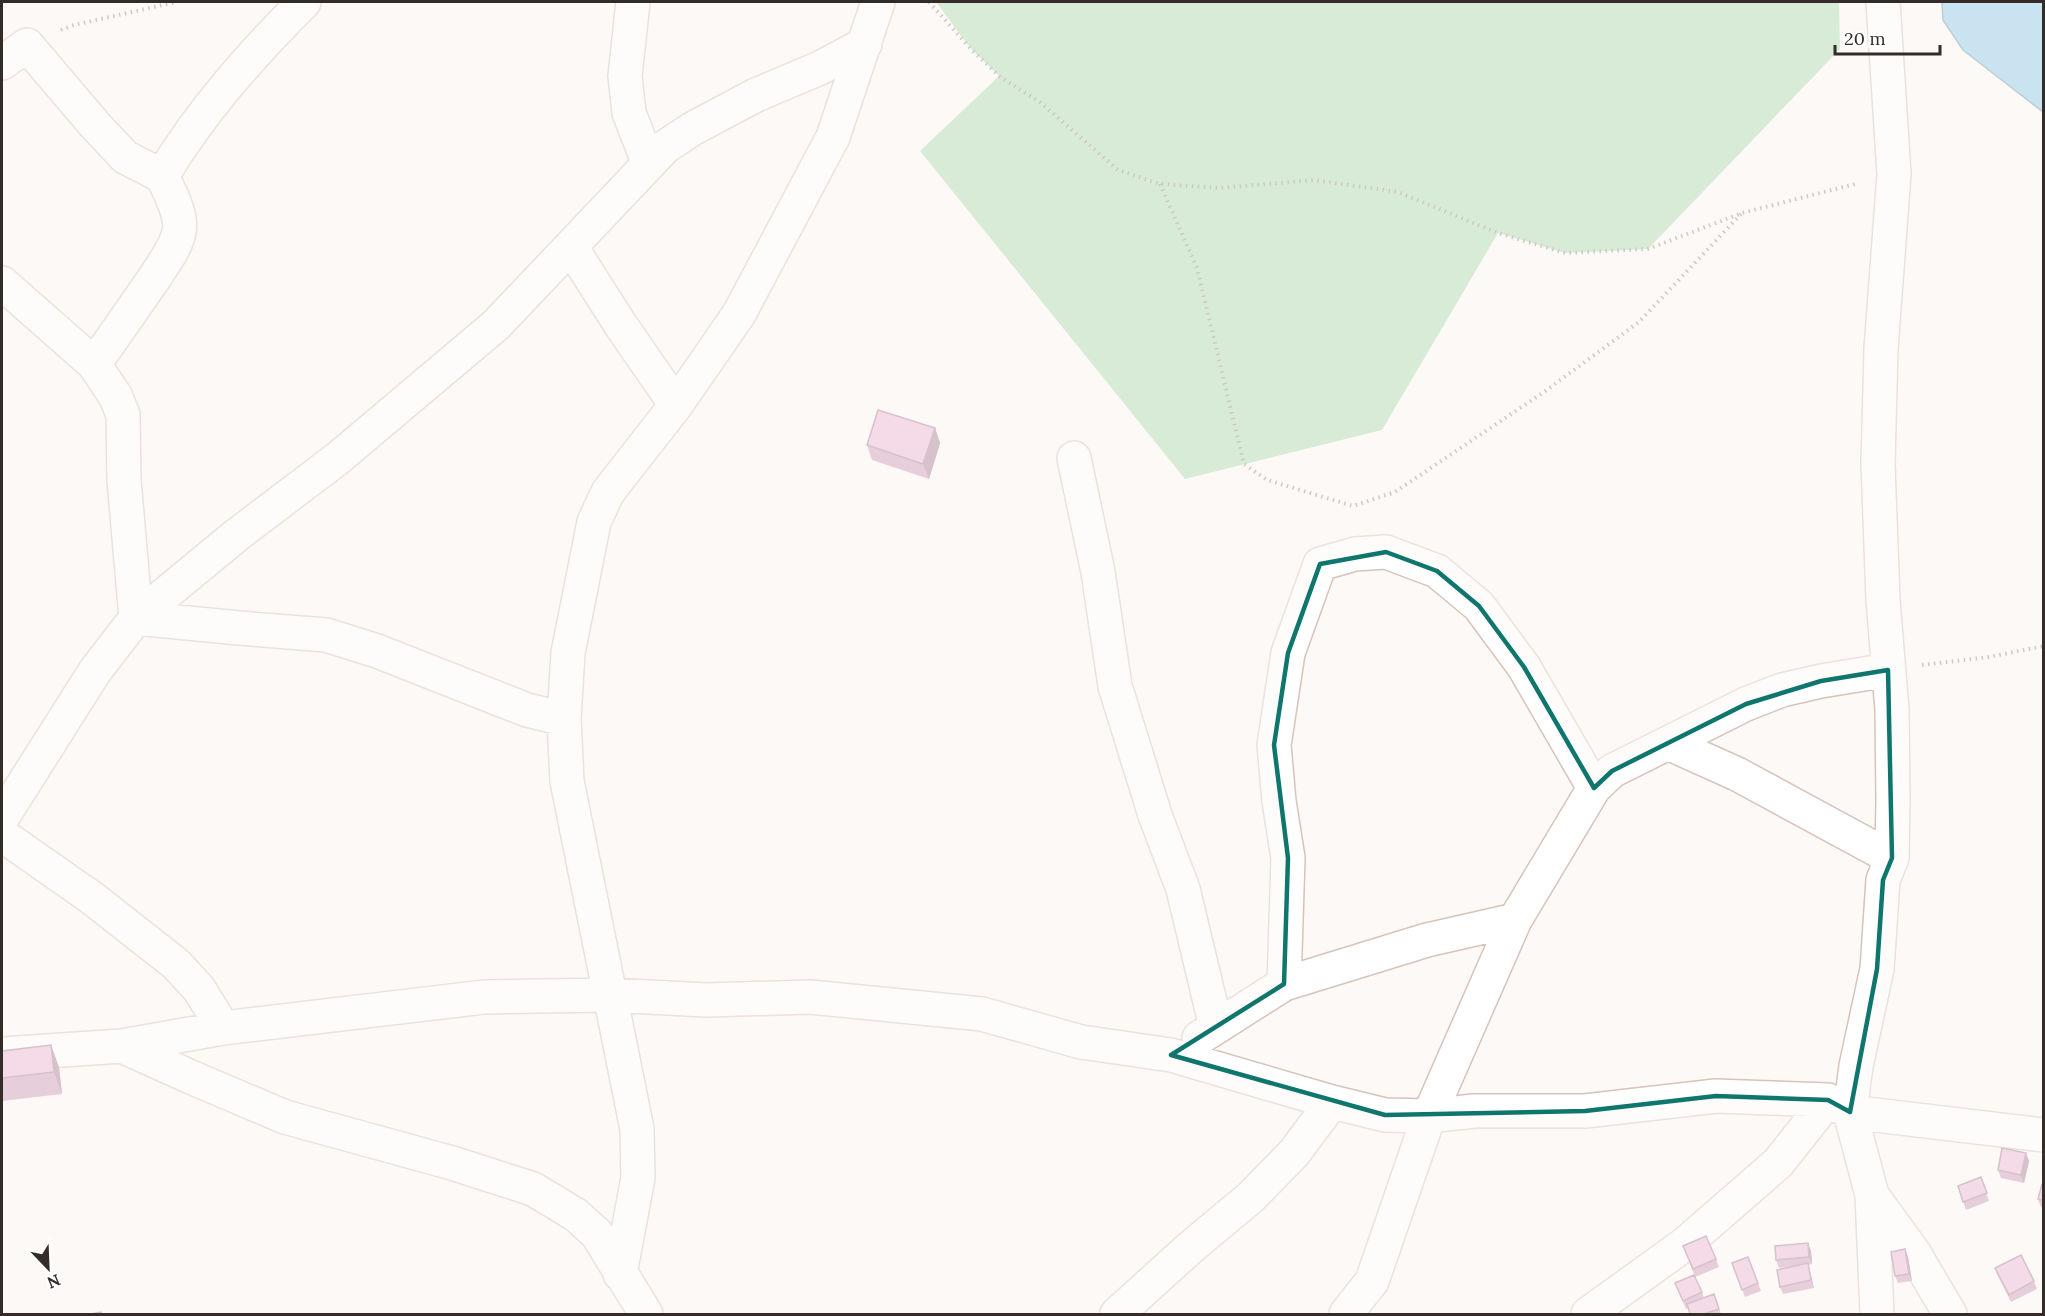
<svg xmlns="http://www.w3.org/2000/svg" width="2045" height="1316" viewBox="0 0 2045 1316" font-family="Lora,serif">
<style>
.forest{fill:#abdaaf}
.water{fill:#8acae7;stroke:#709bae;stroke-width:1.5}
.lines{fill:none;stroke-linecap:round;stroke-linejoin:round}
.minor-casing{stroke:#d8c3b8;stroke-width:36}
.path{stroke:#948e8b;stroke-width:4;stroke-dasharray:1.5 4.5;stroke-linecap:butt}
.minor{stroke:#fff;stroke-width:33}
.wall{fill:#cb9bb6}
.shaded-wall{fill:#a57e94}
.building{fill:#ecb4d4;stroke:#a57e94;stroke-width:1.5}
.marked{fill:none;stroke:#0f766e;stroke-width:4.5;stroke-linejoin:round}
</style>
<rect width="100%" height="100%" fill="#fdf9f7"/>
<path class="forest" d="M936 2H1839L1840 49 1648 249 1565 253 1498 233 1382 430 1185 479 920 151 999 76 971 49Z"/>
<path class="water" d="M1942 2H2043V112L1963 50 1943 20Z"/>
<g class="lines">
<g class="minor-casing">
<path id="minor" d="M633 2 625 76 629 113 649 164
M2 63 27 45 95 125 125 157 162 176
M571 247 620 324 676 405
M2 283 94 364 116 397 123 415 124 480 136 618 239 628 326 635 377 651 527 710 564 719
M94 364C115 335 135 306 155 277 163 264 176 248 179 232 183 215 169 191 162 176 201 111 251 55 304 2
M1074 458 1098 572 1115 686 1155 815 1183 889 1216 1027
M1668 743 1737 774 1892 858
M2 818 95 671 136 618 238 534 337 459 496 325 665 147 692 129 756 95 820 68 865 44
M2 835 92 898 176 964 199 989 223 1028
M1284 984 1288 858 1279 801 1274 745 1288 653 1320 564 1355 554 1386 552 1437 571 1479 606 1524 667 1594 788
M1199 1038 1284 984 1427 940 1515 920
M122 1046 193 1078 285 1117 452 1163 533 1189 576 1215 597 1234 646 1314
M2 1054 122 1046 223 1028 484 997 611 995 706 1000 810 997 982 1014 1081 1042 1171 1055 1332 1102 1385 1115 1429 1116 1474 1111H1585L1716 1096 1828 1100 1850 1112 2044 1135
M1872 1195 1914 1253 1950 1314
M620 1274 638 1178 637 1129 567 781 564 719 568 653 594 522 608 492 676 405 739 314 833 137 878 2
M1117 1314 1191 1247 1251 1197 1294 1153 1332 1102
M1346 1314 1372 1281 1429 1116 1515 920 1594 788 1612 771 1746 704 1782 690 1821 681 1888 670
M1588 1314 1685 1244 1778 1163 1828 1100
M1877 1314 1872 1195 1850 1112 1856 1066 1877 969 1883 880 1892 858 1893 799 1892 710 1883 600 1878 464 1881 349 1894 174 1883 2"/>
</g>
<path class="path" d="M929 2 971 49 999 76 1041 103 1118 170 1160 184 1220 188 1314 180 1398 192 1498 233 1565 253 1648 249 1742 213 1859 183
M61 30 74 25 176 2
M1160 184 1197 268 1244 464 1267 480 1353 506 1395 492 1544 392 1639 322 1741 214
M1922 665 1989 657 2044 646"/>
<use href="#minor" class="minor"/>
</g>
<path class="wall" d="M935 428 940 443 929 479 872 460 867 445Z
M2 1051 59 1067 62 1094 2 1101Z
M2026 1153 2029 1161 2024 1183 2001 1178 1998 1170Z
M1981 1177 1989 1201 1966 1210 1958 1186Z
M2043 1184V1208L2041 1207 2038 1199Z
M1905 1249 1908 1257 1912 1281 1898 1283 1895 1276Z
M1811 1251 1812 1264 1808 1265 1814 1288 1783 1294 1780 1287 1793 1266 1779 1268 1776 1260Z
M1686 1254 1716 1259 1719 1267 1695 1277Z
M1748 1257 1761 1291 1745 1297 1732 1263Z
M1995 1268 2034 1281 2037 1289 2011 1302 1998 1276Z
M1675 1283 1702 1292 1704 1298 1714 1294 1721 1314H1690L1688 1308 1686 1309Z"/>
<path class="shaded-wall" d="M935 428 940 443 929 479 923 464Z
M51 1045 59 1067 62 1094 54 1072Z
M2026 1153 2029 1161 2024 1183 2021 1175Z
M1808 1243 1811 1251 1812 1264 1809 1257Z
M1905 1249 1908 1257 1912 1281 1909 1274Z
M1808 1263 1810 1271 1814 1288 1811 1280Z"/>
<path class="building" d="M878 410 935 428 923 464 867 445Z
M51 1045 54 1072 2 1078V1051Z
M2002 1148 2026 1153 2021 1175 1998 1170Z
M1981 1177 1987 1193 1963 1202 1958 1186Z
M2042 1184H2043V1201L2038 1199Z
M1706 1236 1716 1259 1693 1269 1683 1246Z
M1808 1243 1809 1257 1776 1260 1775 1246Z
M1905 1249 1909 1274 1895 1276 1891 1252Z
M2021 1255 2034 1281 2009 1295 1995 1268Z
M1748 1257 1758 1283 1742 1290 1732 1263Z
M1808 1263 1811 1280 1780 1287 1777 1270Z
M1694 1275 1702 1292 1683 1301 1675 1283Z
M1714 1294 1719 1309 1704 1314H1690L1687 1304Z
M101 1312 102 1314H91Z"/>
<path d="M0 0H2045V1316H0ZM1386 552 1437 571 1479 606 1524 667 1594 788 1612 771 1746 704 1821 681 1888 670 1892 858 1883 880 1877 969 1850 1112 1828 1100 1716 1096 1585 1111 1385 1115 1171 1055 1284 984 1288 858 1274 745 1288 653 1320 564Z" fill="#fdf9f7" fill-opacity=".55" fill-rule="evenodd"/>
<path class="marked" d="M1386 552 1437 571 1479 606 1524 667 1594 788 1612 771 1746 704 1821 681 1888 670 1892 858 1883 880 1877 969 1850 1112 1828 1100 1716 1096 1585 1111 1385 1115 1171 1055 1284 984 1288 858 1274 745 1288 653 1320 564Z"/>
<rect width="2045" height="1316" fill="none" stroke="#342c28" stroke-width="6"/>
<g transform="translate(48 1268) rotate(157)" stroke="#ffffff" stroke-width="4.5" paint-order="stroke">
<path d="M0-4.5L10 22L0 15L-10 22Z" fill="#342c28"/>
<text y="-9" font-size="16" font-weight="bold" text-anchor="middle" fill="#342c28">N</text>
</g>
<path d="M1835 45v9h105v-9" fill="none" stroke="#342c28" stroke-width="3"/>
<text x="1844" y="45" font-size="18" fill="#342c28" stroke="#ffffff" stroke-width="4.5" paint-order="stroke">20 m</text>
</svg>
